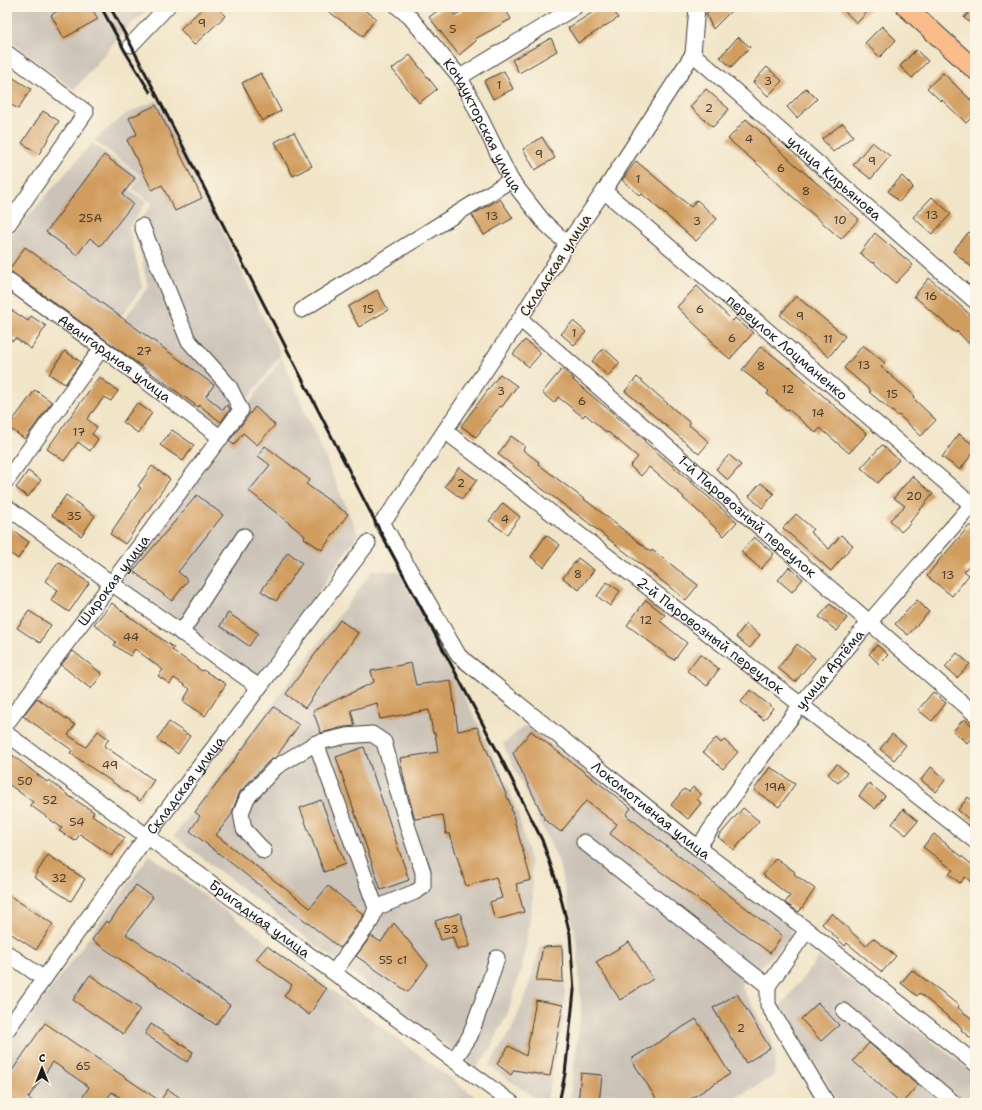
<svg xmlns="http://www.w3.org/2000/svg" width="982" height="1110" viewBox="0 0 982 1110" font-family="'Shantell Sans',sans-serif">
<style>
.industrial{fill:#cbc3b8}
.building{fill:#d19d5f}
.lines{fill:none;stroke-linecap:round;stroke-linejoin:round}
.minor-casing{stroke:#3c3a36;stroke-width:17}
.major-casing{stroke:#3c3a36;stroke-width:21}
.minor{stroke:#fff;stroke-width:15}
.major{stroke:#fabc8b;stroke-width:19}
.rail{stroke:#1c1c1c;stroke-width:3}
.labels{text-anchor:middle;stroke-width:3;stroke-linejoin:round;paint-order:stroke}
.number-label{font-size:12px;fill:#493c2d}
.street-label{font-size:14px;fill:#1c1c1c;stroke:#fcf5e5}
</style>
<rect width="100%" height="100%" fill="#fcf5e5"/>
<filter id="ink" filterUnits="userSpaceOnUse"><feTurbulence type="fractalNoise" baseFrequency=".025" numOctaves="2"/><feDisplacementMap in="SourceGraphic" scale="8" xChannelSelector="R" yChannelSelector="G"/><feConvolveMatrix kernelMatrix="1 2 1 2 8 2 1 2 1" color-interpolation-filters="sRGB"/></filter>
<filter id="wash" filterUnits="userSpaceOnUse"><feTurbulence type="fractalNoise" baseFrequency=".012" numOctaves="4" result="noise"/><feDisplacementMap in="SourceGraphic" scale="16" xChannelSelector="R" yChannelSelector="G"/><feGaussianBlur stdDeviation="0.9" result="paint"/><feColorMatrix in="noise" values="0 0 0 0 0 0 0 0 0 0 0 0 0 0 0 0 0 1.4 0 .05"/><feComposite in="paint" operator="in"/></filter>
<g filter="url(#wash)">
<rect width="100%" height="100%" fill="#f1e5c8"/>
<path class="industrial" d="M7 7H150L125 30 74 90 7 39Z
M157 100 206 196 281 355 223 432 106 343 148 287 135 229 152 203 133 189 141 176 94 140 126 114Z
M92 143 139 177 130 190 147 202 129 227 142 287 104 341 7 270V240Z
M282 358 358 534 260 678 121 580Z
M373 570 399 572 467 702 502 772 518 814 531 864 533 898 524 959 509 1010 491 1049 476 1068 174 836Z
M526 725 790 924 792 937 741 985 776 1049 774 1076 727 1103H569L581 1011 578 948 558 860 503 744Z
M150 855 484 1103H7V1048Z
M564 944 565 999 563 1022 549 1091 545 1103H542L489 1066 511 1031 528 989 540 946Z
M819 957 975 1074V1103H839L781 1006Z"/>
<g id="blocks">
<path class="building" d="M65 7H91L98 19 64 38 51 15Z
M204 7H217L225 16 194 45 180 29Z
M322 7H360L376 18 363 36Z
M443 7H449L455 15 469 7H504L511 19 475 39 476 41 459 55 429 17Z
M601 7H612L618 18 578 43 568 28Z
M713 7H735L713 29 706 14Z
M840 7H872L857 23Z
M973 7H975V26L964 18Z
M882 26 896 40 880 57 865 43Z
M738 37 750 47 731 67 720 57Z
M551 38 557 51 519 73 512 60Z
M916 50 928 61 912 78 900 66Z
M410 55 437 89 419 103 392 69Z
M767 67 782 81 768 96 753 82Z
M504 71 513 89 493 99 484 81Z
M261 73 281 111 262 121 242 83Z
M943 73 975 104V114L966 123 942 100 941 101 927 88Z
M7 74 31 89 18 109 7 102Z
M806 88 817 99 797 118 787 107Z
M706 89 729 109 713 127 690 107Z
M156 105 202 198 175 211 162 185 152 190 127 140 137 134 129 118Z
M43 111 59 121 39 154 22 143Z
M746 119 770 140 769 141 799 168 859 219 841 239 786 191 763 169 728 139Z
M843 123 853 136 833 152 822 139Z
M294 132 312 166 293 176 275 142Z
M542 137 555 158 535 170 523 149Z
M872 142 890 156 871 179 853 165Z
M104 155 135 178 122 195 133 204 100 246 90 238 77 255 46 232Z
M636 161 691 207 697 200 717 219 696 241 642 194 640 196 622 180Z
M902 176 913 187 899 202 888 191Z
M932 197 951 214 932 234 913 217Z
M500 199 513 218 484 235 472 215Z
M969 232 975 237V270L953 251Z
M875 233 913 265 896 283 873 262 872 263 860 253Z
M25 247 214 385 206 396 223 410 227 405 230 409 221 422 199 405 198 407 9 270Z
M929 278 975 319V350L957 331 956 333 914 296Z
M697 286 733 321 735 318 753 333 730 359 712 344 713 342 677 307Z
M377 290 388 310 359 327 348 307Z
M796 296 845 336 829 357 810 342V341L780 315Z
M7 307 28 321 31 316 46 326 31 349 15 338 13 341 7 338Z
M573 321 586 332 574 345 561 334Z
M525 340 541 353 529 367 513 354Z
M863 345 885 363 881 367 915 396 913 398 936 420 921 436 899 415 898 416 869 392 871 391 844 368Z
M761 346 789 368 790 367 867 434 849 453 820 428 816 433 788 409 787 410 767 394 769 391 742 370Z
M604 348 620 363 608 376 592 361Z
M65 351 81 362 65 384 49 374Z
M562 369 574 379 573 380 645 440 644 441 737 522 724 536 708 521V520L683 498 684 497 649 467 641 476 630 466 638 457 608 432 607 433 585 414 583 417 558 397 554 403 542 393Z
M500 374 517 386 502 407 500 406 476 437 461 426Z
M99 377 118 391 111 401 104 397 87 419 97 427 92 434 98 439 90 451 78 442 64 461 47 449Z
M637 377 690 423 689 425 709 442 699 454 625 391Z
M35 390 52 402 25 439 8 427Z
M137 403 152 413 138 433 123 422Z
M255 407 275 425 257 445 243 433 234 445 229 441Z
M172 430 194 445 183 461 160 445Z
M959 434 975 446V450L960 470 942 457Z
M511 436 525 446 523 450 539 462 538 464 597 509 651 552 652 550 698 585 686 600 586 521 541 488 498 454Z
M882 445 899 460 878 483 861 468Z
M265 446 310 480 306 484 348 514 322 550 304 538 305 536 249 491 270 465 258 456Z
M729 455 741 465 728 480 716 469Z
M152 466 170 479 125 544 110 534 141 488 138 486Z
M459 467 477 480 462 499 445 486Z
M28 471 41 480 28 497 16 488Z
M912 476 933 494 910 522 911 523 901 532 890 520 905 506 894 498Z
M761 483 774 494 762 508 749 496Z
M66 495 95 516 81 536 52 515Z
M197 495 223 515 178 572 188 580 172 601 133 571Z
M503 503 520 517 507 534 489 521Z
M796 514 813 529 810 532 829 549 841 535 853 545 831 571 783 528Z
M970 525 975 530V559L964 571 969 575 952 596 927 576 943 555H944Z
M7 526 29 542 18 559 7 551Z
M546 535 560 545 544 567 531 557Z
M754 537 774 554 761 569 741 552Z
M288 552 302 563 276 601 261 591Z
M578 558 594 570 579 590 563 578Z
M59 562 89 583 69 612 51 600 58 590 45 581Z
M789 567 803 579 792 592 778 580Z
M607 582 620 591 610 606 597 596Z
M646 600 665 615 660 621 687 643 674 660 627 625Z
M917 600 929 612 908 635 895 624Z
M112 603 132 619V618L174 648 172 650 202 671 203 670 226 684 205 716 183 701 190 689 174 678 170 684 158 676 163 670 135 649 130 656 114 645 116 642 94 624Z
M830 604 847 618 837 631 819 617Z
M29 611 51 625 40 643 17 628Z
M228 613 258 633 249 646 220 626Z
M340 620 358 633 305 708 286 694Z
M746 624 760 635 750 648 736 637Z
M797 644 815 658 795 682 778 668Z
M877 645 888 655 879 664 869 654Z
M73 651 102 674 91 689 61 665Z
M957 653 970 664 957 678 945 667Z
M700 654 719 669 707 686 687 671Z
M411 663 416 685 451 680 458 731 477 727 512 808H511L531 880 516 884 524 912 495 920 490 902 502 898 496 877 466 886 450 834H446L443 815 415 819 404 779 400 758 438 752 435 733H433L429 710 380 719 377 703 351 710 355 726 344 727 321 733 313 711 374 682 371 671Z
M750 690 773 708 764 720 741 702Z
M933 692 946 703 932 721 918 710Z
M37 698 75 725 68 735 86 747 98 731 109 739 104 746 154 780 140 801 70 753 72 750 23 716Z
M274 707 299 725 276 757 269 761 240 792 233 810 232 814 216 835 310 908 328 886 364 915 340 948 190 831 200 816 195 812Z
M964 719 975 728V733L967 743 953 731Z
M169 722 190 736 178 754 157 739Z
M531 731 631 808 626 815 782 936 770 953 610 834 617 824 586 801 561 832 545 820 513 753Z
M892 734 906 745 894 760 880 749Z
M716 738 721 743 724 740 738 752 723 769 703 752Z
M364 747 409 880 381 890 336 757Z
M7 751 47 782 49 780 69 796 94 812 92 815 125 838 112 856 80 834 75 841 59 831 62 828 30 805 33 802 7 783Z
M837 764 847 773 838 783 828 774Z
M770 767 795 784 779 807 754 790Z
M931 767 946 779 936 792 921 780Z
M869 783 885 796 875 809 859 796Z
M693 787 701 794 697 799 701 803 688 819 671 805 684 789 689 792Z
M968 797 975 803V824L958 810Z
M321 800 345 864 324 872 300 808Z
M743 808 759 821 734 850 718 837Z
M903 809 918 821 906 835 892 824Z
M934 834 975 867V885L965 877 960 883 949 874 953 870 923 847Z
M48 855 85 879 71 901 34 877Z
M776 858 795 872 794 874 815 889 799 912 785 903 790 896 763 875Z
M136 885 153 897 126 934 230 1005 216 1025 92 940 106 921 109 923Z
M7 894 53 924 36 950 7 931Z
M460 913 470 946 457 950 453 937 441 940 435 921Z
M832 913 866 946 873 938 896 956 882 972 847 943 845 946 822 924Z
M394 923 428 965 408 992 356 956 371 936 381 942Z
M629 942 653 979 620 1000 596 962Z
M267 946 326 989 309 1015 284 996 292 985 256 959Z
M562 946 563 982 536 981 543 947Z
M912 970 942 992 959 1006 958 1008 975 1021V1042L961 1030 962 1028 919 993 917 996 901 983Z
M90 975 140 1009 123 1034 73 1000Z
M737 994 770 1048 746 1063 713 1008Z
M536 1000 563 1005 550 1076 514 1070 511 1075 497 1064 509 1046 526 1056Z
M818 1003 839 1025 821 1041 801 1019Z
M696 1019 730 1074 684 1103H659L631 1059Z
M45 1023 160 1101 168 1089 187 1103H128L112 1092 104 1103H79L89 1087 53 1062 28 1098 36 1103H7V1078Z
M151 1024 193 1052 187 1062 145 1034Z
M869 1043 918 1085 902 1103H900L853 1061Z
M581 1073 602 1075 599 1103H578Z"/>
</g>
</g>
<g filter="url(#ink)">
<use href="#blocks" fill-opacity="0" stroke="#3c3a36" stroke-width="1"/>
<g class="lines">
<g class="minor-casing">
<g id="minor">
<path id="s1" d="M398 7 410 17 460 77 511 180 543 221 567 244"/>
<path id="s2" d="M697 7 693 54 604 191 567 244 520 319 389 514 382 522 459 656 698 848 807 930 975 1063"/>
<path d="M131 45 167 7"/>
<path d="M7 53 86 112 7 226"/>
<path id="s3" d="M693 54 975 301"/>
<path d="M460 77 575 7"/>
<path id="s4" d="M604 191 972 505"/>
<path id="s5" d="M7 280 102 348 221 438"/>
<path d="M302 310 511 180"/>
<path id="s6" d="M520 319 975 714"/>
<path id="s7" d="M445 431 801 705 975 841"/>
<path d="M7 480 102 348"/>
<path d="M7 507 111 583 259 687"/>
<path d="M181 633 244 536"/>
<path id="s8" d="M7 723 241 410 229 386 188 340 142 226"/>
<path id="s9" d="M7 734 512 1103"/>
<path d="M316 743 376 908 371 921 334 972"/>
<path d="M584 842 768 986"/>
<path id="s10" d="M698 848C730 799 765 752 800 706 855 635 917 569 975 501"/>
<path d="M264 851 244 829 241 813 247 798 276 767 316 743 346 736 372 734 384 742 408 828 423 872V887L415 892 376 908"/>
<path d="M807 930 768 986V1005L827 1103"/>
<path d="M7 953 44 979"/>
<path d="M844 1011 954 1103"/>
<path id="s11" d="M7 1030 147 836 368 543"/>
<path d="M454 1060 470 1036 488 986 497 958"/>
</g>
</g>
<g class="major-casing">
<path id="major" d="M906 7 975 70"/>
</g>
<use href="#minor" class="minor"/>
<use href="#major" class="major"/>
<path class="rail" d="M101 7 126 53 150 92
M110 7 131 45 379 529 503 762 542 840 557 883 570 934 574 991 565 1074 559 1103"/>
</g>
</g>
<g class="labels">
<g class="number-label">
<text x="202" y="27">9</text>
<text x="453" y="33">5</text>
<text x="768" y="85">3</text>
<text x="499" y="89">1</text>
<text x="709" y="112">2</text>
<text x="749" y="143">4</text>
<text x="539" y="158">9</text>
<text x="872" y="165">9</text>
<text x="781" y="172">6</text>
<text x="638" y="183">1</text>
<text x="806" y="195">8</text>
<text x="932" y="219">13</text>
<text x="492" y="220">13</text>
<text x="90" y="222">25А</text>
<text x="840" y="224">10</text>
<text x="697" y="225">3</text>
<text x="931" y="300">16</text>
<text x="368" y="313">15</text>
<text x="700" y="313">6</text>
<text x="800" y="320">9</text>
<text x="574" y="337">1</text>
<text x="732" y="342">6</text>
<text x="828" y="343">11</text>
<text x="144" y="355">27</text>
<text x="864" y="369">13</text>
<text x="761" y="370">8</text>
<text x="788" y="393">12</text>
<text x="501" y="395">3</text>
<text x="892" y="398">15</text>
<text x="582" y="405">6</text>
<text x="818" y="417">14</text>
<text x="79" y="436">17</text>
<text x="461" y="487">2</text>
<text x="914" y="500">20</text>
<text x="74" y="520">35</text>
<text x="505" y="523">4</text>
<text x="578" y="578">8</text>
<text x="948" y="579">13</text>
<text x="646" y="624">12</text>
<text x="131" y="641">44</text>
<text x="110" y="769">49</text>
<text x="25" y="785">50</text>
<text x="775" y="791">19А</text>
<text x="50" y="804">52</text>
<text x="77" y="826">54</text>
<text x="59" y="882">32</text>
<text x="451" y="933">53</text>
<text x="393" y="964">55 с1</text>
<text x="741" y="1032">2</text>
<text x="83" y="1070">65</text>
</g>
<g class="street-label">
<text dy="5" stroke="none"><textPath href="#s1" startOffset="147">Кондукторская улица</textPath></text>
<text dy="5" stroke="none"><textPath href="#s3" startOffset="188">улица Кирьянова</textPath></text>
<text transform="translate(555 265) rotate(-57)" y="5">Складская улица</text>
<text dy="5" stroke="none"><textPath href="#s4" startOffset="241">переулок Лоцманенко</textPath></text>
<text dy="5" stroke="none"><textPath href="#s5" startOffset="133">Авангардная улица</textPath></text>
<text dy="5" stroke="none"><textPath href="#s6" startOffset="301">1-й Паровозный переулок</textPath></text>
<text dy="5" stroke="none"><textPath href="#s8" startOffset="178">Широкая улица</textPath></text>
<text dy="5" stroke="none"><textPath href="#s7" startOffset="335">2-й Паровозный переулок</textPath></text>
<text dy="5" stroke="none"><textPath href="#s10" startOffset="222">улица Артёма</textPath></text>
<text dy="5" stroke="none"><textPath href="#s11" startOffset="303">Складская улица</textPath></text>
<text dy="5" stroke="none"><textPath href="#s2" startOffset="1010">Локомотивная улица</textPath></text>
<text dy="5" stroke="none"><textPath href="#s9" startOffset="313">Бригадная улица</textPath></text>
</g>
</g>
<rect width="982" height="1110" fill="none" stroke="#fcf5e5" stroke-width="24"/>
<g transform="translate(42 1068)" stroke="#fcf5e5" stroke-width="3" paint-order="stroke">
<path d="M0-3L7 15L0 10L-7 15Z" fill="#1c1c1c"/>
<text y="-6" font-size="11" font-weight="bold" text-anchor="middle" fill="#1c1c1c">С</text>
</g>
</svg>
